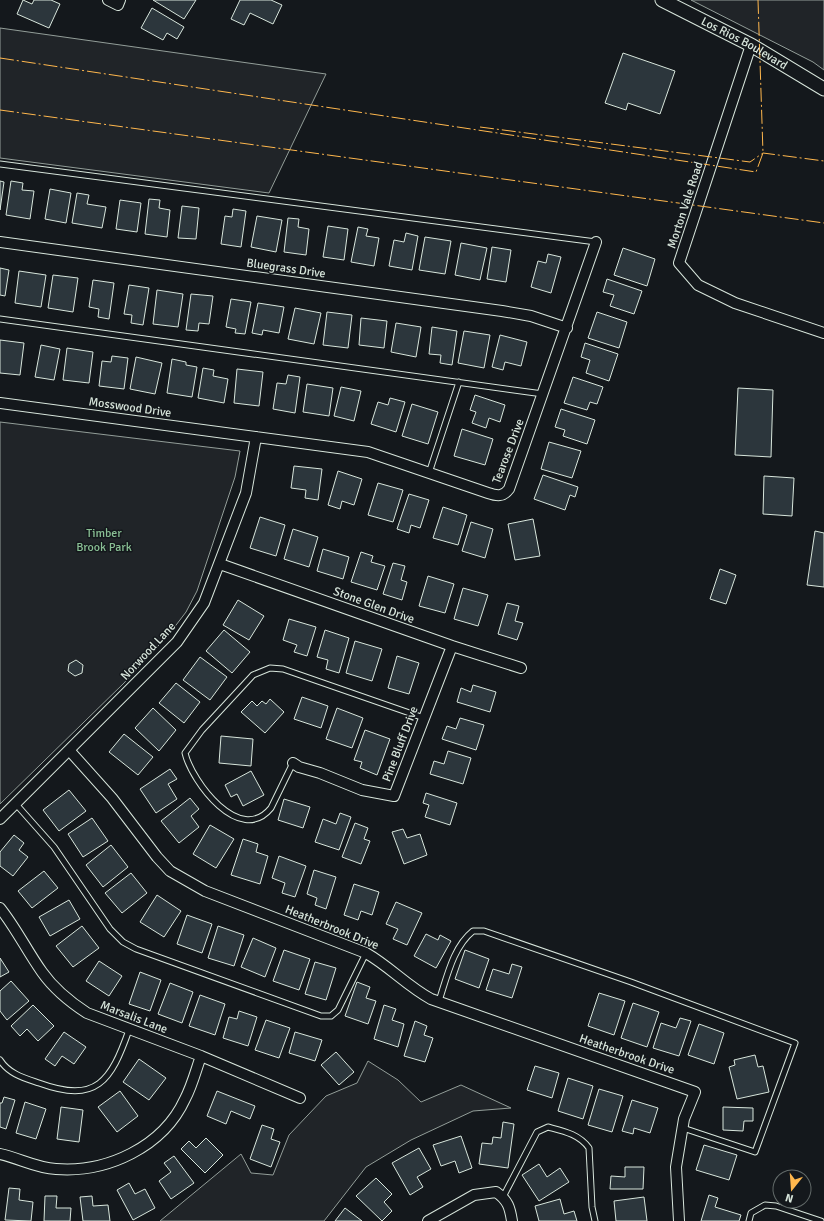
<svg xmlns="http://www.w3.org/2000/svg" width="824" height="1221" viewBox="0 0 824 1221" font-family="Signika,sans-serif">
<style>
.green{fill:#202428;stroke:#939e99}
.building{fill:#2c363c;stroke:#d8e6dc}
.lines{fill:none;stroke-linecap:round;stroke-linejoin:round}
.service-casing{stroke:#d8e6dc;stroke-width:7}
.minor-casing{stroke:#d8e6dc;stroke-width:12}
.tertiary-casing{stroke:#d8e6dc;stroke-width:15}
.service{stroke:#14181c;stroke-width:5}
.minor{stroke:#14181c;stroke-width:10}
.tertiary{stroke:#14181c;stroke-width:13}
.power{stroke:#ffb74d;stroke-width:1;stroke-dasharray:14 3 2 3;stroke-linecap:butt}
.labels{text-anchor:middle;stroke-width:3;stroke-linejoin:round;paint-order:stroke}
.street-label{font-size:12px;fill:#d8e6dc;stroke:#14181c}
.park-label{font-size:12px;fill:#8ac095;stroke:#14181c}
</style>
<rect width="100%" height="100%" fill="#14181c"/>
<path class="green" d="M691 0H824V70L813 62Z
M0 28 326 74 269 193 0 158Z
M0 422 240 451 235 477 197 591 186 612 170 633 124 683 0 804Z
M368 1061 398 1080 421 1102 461 1085 511 1108 473 1111 411 1140 366 1167 324 1221H160L241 1154 251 1173 273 1175 289 1135 326 1096 357 1083Z"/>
<path class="building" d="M23 0 32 4 34 0H51L60 4 49 28 17 14Z
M153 0H196L184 19Z
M240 0H271L282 5 273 24 250 13 244 25 231 19Z
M152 8 184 27 177 39 167 33 163 40 141 28Z
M623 53 675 71 660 114 628 103 626 110 605 103Z
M0 181 4 182 0 210Z
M11 181 23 183 22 190 34 191 30 219 6 215Z
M50 189 71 193 66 223 45 219Z
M77 193 89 195 87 204 106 207 102 228 72 223Z
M149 199 160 200 159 208 170 210 167 237 145 234Z
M120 200 141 203 137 232 116 229Z
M182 206 199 208 196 239 178 238Z
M233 209 246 211 241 247 221 244 225 216 232 217Z
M257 216 282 220 276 252 251 247Z
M288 218 299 219 298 227 309 229 306 255 284 252Z
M328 226 348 229 344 260 323 257Z
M358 227 368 229 366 236 379 238 374 266 351 262Z
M406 233 418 236 412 270 389 266 394 240 404 242Z
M425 237 451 241 445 274 419 270Z
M461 243 487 248 480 280 455 275Z
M492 247 511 250 506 282 487 279Z
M623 248 655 259 647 286 614 275Z
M548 254 561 257 551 293 531 287 538 261 546 263Z
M0 268 9 270 5 296 0 295Z
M19 271 46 275 41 307 15 303Z
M53 275 78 278 73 312 48 308Z
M607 279 642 291 634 314 610 306 614 295 603 292Z
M93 280 114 283 109 319 98 317 99 309 89 307Z
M129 285 149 288 143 325 131 323 132 315 124 314Z
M157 290 183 294 178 327 153 324Z
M191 294 213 296 209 324 199 323 198 331 186 330Z
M231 299 251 302 245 334 235 333 236 329 226 327Z
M258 303 284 307 279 333 263 330 262 335 252 333Z
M295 308 321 313 314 344 288 339Z
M327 312 352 315 348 348 323 345Z
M597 312 627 322 619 348 588 338Z
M361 318 387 321 384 348 359 345Z
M396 323 421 327 416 357 391 352Z
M432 327 457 331 452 365 440 363 441 355 429 354Z
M464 331 490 335 484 368 458 363Z
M500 335 527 342 521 366 505 362 503 370 492 367Z
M0 340 24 343 20 375 0 373Z
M585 343 618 354 609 381 586 373 590 360 581 357Z
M41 345 60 349 54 380 35 377Z
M67 348 93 352 89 383 63 380Z
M112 356 128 358 124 389 99 386 102 361 111 362Z
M136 357 162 363 155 394 130 389Z
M172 359 186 362V365L197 367 192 397 167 393Z
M203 368 214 370 213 376 228 379 224 403 198 398Z
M237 369 263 372 259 406 234 403Z
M288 375 300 377 295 413 273 409 277 383 286 384Z
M573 377 603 387 597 404 590 402 587 410 564 403Z
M307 384 333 388 329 416 303 412Z
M341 387 361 391 354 421 334 416Z
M738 388 773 390 771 457 735 455Z
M475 395 505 405 500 422 489 418 486 428 472 423 476 412 470 410Z
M390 398 405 402 396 432 371 424 378 402 388 405Z
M412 404 438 412 428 444 402 436Z
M561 409 595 420 587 444 563 436 565 430 555 427Z
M462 429 493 439 485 465 454 456Z
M549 442 581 451 572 478 541 469Z
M294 466 322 469 318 500 305 498 306 490 291 488Z
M338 471 362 479 354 505 342 501 340 509 328 505Z
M543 475 578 487 575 497 570 495 565 510 534 499Z
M764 476 794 478 792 516 763 514Z
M378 483 403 490 393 522 368 515Z
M409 494 429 500 420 528 411 525 409 533 397 529Z
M443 507 467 515 458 545 433 538Z
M260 517 285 525 276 556 250 548Z
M533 519 540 556 515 560 508 524Z
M471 522 493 529 485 558 462 551Z
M293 529 318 537 309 567 284 559Z
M815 531 824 533V587L807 585Z
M323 549 349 557 343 579 317 571Z
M361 552 373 556 371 562 385 566 377 590 351 582Z
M393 563 405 566 401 580 407 582 402 600 383 594Z
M720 569 736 575 726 604 710 599Z
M428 576 454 584 445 613 419 606Z
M463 588 488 595 478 626 454 619Z
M238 600 264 616 249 640 223 625Z
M507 603 519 606 515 621 523 623 517 640 498 634Z
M289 619 316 627 307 656 294 652 297 645 283 640Z
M224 630 250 652 232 673 206 651Z
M325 630 349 638 339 673 326 669 328 660 317 657Z
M355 641 382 649 372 681 346 673Z
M397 656 419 663 409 694 388 688Z
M200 657 227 677 210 700 183 680Z
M76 660 83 665 82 673 75 676 68 671 69 664Z
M176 683 200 702 184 723 159 703Z
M473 685 496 692 490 712 457 702 461 688 471 692Z
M302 697 328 706 321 728 294 719Z
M270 699 284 712 265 733 241 712 252 701 257 706 262 701 266 704Z
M153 708 176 730 159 751 135 728Z
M337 708 363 718 352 748 326 739Z
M460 718 484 725 476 750 442 739 447 726 456 729Z
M365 730 390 739 377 775 360 768 362 762 354 760Z
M124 734 153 757 138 775 109 752Z
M221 736 253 739 251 766 219 763Z
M448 751 471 758 463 784 430 774 434 761 444 764Z
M170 769 177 779 168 784 177 799 156 813 140 789Z
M251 771 264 795 243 806 237 794 231 797 225 785Z
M69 790 86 811 59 831 43 810Z
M426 793 457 803 450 825 425 817 429 805 423 803Z
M190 798 199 809 191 816 199 827 179 843 161 821Z
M284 799 310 807 303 828 278 820Z
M340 813 351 817 339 850 315 842 323 819 336 824Z
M92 818 108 841 83 857 68 834Z
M355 823 368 828 364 839 370 841 361 864 342 857Z
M210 825 234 839 216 868 193 854Z
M403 829 407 838 420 834 427 855 404 864 392 832Z
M14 835 24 843 19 850 28 857 13 876 0 866V852Z
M243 839 258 844 256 852 268 856 260 884 231 875Z
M111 845 128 867 103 887 86 865Z
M279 856 306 866 295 897 282 893 285 883 272 878Z
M314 870 336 877 326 909 315 905 317 898 307 894Z
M44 871 58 888 32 908 18 891Z
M131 873 147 893 122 913 105 893Z
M354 884 379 892 372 915 361 911 358 920 344 915Z
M157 895 181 911 164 937 140 922Z
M69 900 80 919 50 936 39 917Z
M396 902 422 913 407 945 393 939 398 929 386 924Z
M187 915 212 924 202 953 177 944Z
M82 926 99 948 73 967 56 946Z
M218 926 244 935 234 966 208 958Z
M426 934 438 940 440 935 451 941 436 968 414 956Z
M253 938 276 948 265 977 241 967Z
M284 950 310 959 299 990 273 981Z
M465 950 489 959 479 988 455 979Z
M0 958 9 972 0 977Z
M99 961 122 976 109 996 86 981Z
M315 962 336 968 326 1000 305 994Z
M512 964 522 967 512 998 486 990 493 969 509 974Z
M140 972 161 980 150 1011 129 1004Z
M11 981 29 1001 7 1020 0 1011V991Z
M357 982 370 987 366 998 376 1001 368 1024 345 1016Z
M170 983 193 992 182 1023 158 1014Z
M599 993 625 1001 614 1035 588 1026Z
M200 995 225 1004 215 1035 189 1026Z
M633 1003 659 1012 647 1047 621 1038Z
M33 1005 54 1026 38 1041 27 1029 20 1036 11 1026Z
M384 1005 396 1009 392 1020 404 1024 398 1047 374 1039Z
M239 1011 257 1017 248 1046 223 1038 229 1017 237 1019Z
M680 1018 691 1021 679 1056 653 1048 661 1023 676 1028Z
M266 1020 290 1028 279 1058 255 1050Z
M415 1021 427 1026 424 1035 433 1038 425 1062 404 1056Z
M699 1024 724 1033 714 1064 688 1055Z
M64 1032 86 1047 74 1064 62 1056 55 1066 45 1059Z
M295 1032 322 1040 315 1061 289 1053Z
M336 1052 354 1072 339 1085 321 1065Z
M755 1055 758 1067 763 1066 769 1092 737 1099 729 1067 735 1065 734 1060Z
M139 1059 166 1078 149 1100 123 1082Z
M535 1066 559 1073 552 1098 527 1090Z
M568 1078 593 1086 583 1119 558 1111Z
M599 1089 623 1096 612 1132 588 1125Z
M120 1091 138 1116 117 1132 98 1107Z
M217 1091 255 1106 250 1119 231 1111 226 1124 207 1116Z
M4 1097 15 1100 6 1129 0 1127V1103H2Z
M632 1100 658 1108 650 1133 634 1128 633 1134 622 1131Z
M25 1102 46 1109 36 1139 16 1133Z
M61 1107 83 1110 79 1142 57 1139Z
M723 1107 753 1108V1121H744L743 1131 723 1130Z
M503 1122 514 1124 508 1168 479 1164 482 1143 492 1144 493 1137 501 1138Z
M262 1125 274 1129 271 1139 280 1142 271 1167 250 1159Z
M461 1136 472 1168 459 1173 455 1161 441 1166 433 1145Z
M206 1138 223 1155 205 1173 181 1149 189 1141 196 1148Z
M704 1145 737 1155 729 1180 696 1170Z
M419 1148 431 1169 417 1177 423 1187 410 1195 392 1163Z
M174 1156 194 1183 171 1199 159 1181 171 1172 164 1163Z
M539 1164 547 1177 560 1168 569 1182 539 1201 522 1175Z
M625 1167H644L643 1189H610L611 1176 625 1177Z
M376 1178 392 1194 384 1202 392 1211 382 1221 356 1196Z
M129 1183 135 1194 145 1189 155 1208 133 1220 117 1190Z
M9 1188 20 1189 19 1200 33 1202 31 1221 5 1220Z
M709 1195 718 1198 715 1207 741 1215 739 1221H701Z
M45 1196H57L56 1208H71L70 1221H44Z
M92 1196 93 1206 108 1205 110 1221H83L80 1197Z
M644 1197 647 1221H616L614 1201Z
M560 1199 564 1214 574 1211 577 1221H539L535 1206Z
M345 1208 362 1221H335Z"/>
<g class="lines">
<g class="service-casing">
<path id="service" d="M0 164 596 242
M0 319 543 394
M429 473 459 382
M293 763 271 808C240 846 192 782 185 753L202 730 253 675 270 668 283 669 424 718
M15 803 54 847 110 929 123 942 136 949 321 1016H331L338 1010 366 953
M439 1001C447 977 453 947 473 931H484L631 982 795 1043 755 1152 683 1128
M0 1060C9 1074 24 1078 39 1083 97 1104 111 1081 129 1030
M503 1197 537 1132 548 1127C563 1131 579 1134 589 1148L592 1207 595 1221
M749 1221 751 1213 765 1205 776 1206 821 1221"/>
</g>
<g class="minor-casing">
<path id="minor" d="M108 0 118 5 120 0
M751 45 679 263 698 285 735 303 824 333
M0 242 502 311 531 316 567 328
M0 403 368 452 488 493C497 496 503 497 509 489L596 242
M220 564 452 646 521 668
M69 750 112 798 157 857 170 871 205 891 366 953C389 966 407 986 431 999L695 1092 684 1119 676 1167 679 1221
M293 763 299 767 320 773 362 790 394 796 452 646
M0 819 177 642 204 603 246 493 256 437
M0 908C16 928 27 951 42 972 54 989 70 1002 87 1013L201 1056 300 1098
M0 1154C19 1158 36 1168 56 1169 107 1173 163 1147 185 1099 192 1086 196 1070 201 1056
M428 1221 474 1195 496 1192C508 1200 510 1208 512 1221"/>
</g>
<g class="tertiary-casing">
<g id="tertiary">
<path id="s1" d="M662 0 751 45 824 89"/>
</g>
</g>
<use href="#service" class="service"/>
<use href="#minor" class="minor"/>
<use href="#tertiary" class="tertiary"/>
<path class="power" d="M0 58 756 172 763 153 758 0
M0 110 824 223
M480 127 750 162 763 153 824 161"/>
</g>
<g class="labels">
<g class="street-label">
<text dy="4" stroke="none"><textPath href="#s1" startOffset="93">Los Rios Boulevard</textPath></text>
<text transform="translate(685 205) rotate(-72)" y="4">Morton Vale Road</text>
<text transform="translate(286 268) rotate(8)" y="4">Bluegrass Drive</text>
<text transform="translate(130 407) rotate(8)" y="4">Mosswood Drive</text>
<text transform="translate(508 451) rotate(-69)" y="4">Tearose Drive</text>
<text transform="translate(374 605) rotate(20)" y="4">Stone Glen Drive</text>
<text transform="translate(148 651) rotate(-47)" y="4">Norwood Lane</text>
<text transform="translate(400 744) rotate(-69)" y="4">Pine Bluff Drive</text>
<text transform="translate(332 927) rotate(22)" y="4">Heatherbrook Drive</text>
<text transform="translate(134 1017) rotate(21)" y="4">Marsalis Lane</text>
<text transform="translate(627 1054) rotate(19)" y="4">Heatherbrook Drive</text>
</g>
<g class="park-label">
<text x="104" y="537">Timber<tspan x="104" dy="14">Brook Park</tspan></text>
</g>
</g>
<g transform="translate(792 1189) rotate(197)"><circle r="19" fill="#14181c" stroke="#626a69"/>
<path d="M0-3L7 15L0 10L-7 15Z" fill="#ffb74d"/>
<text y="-6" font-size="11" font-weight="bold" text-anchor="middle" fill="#d8e6dc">N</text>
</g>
</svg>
